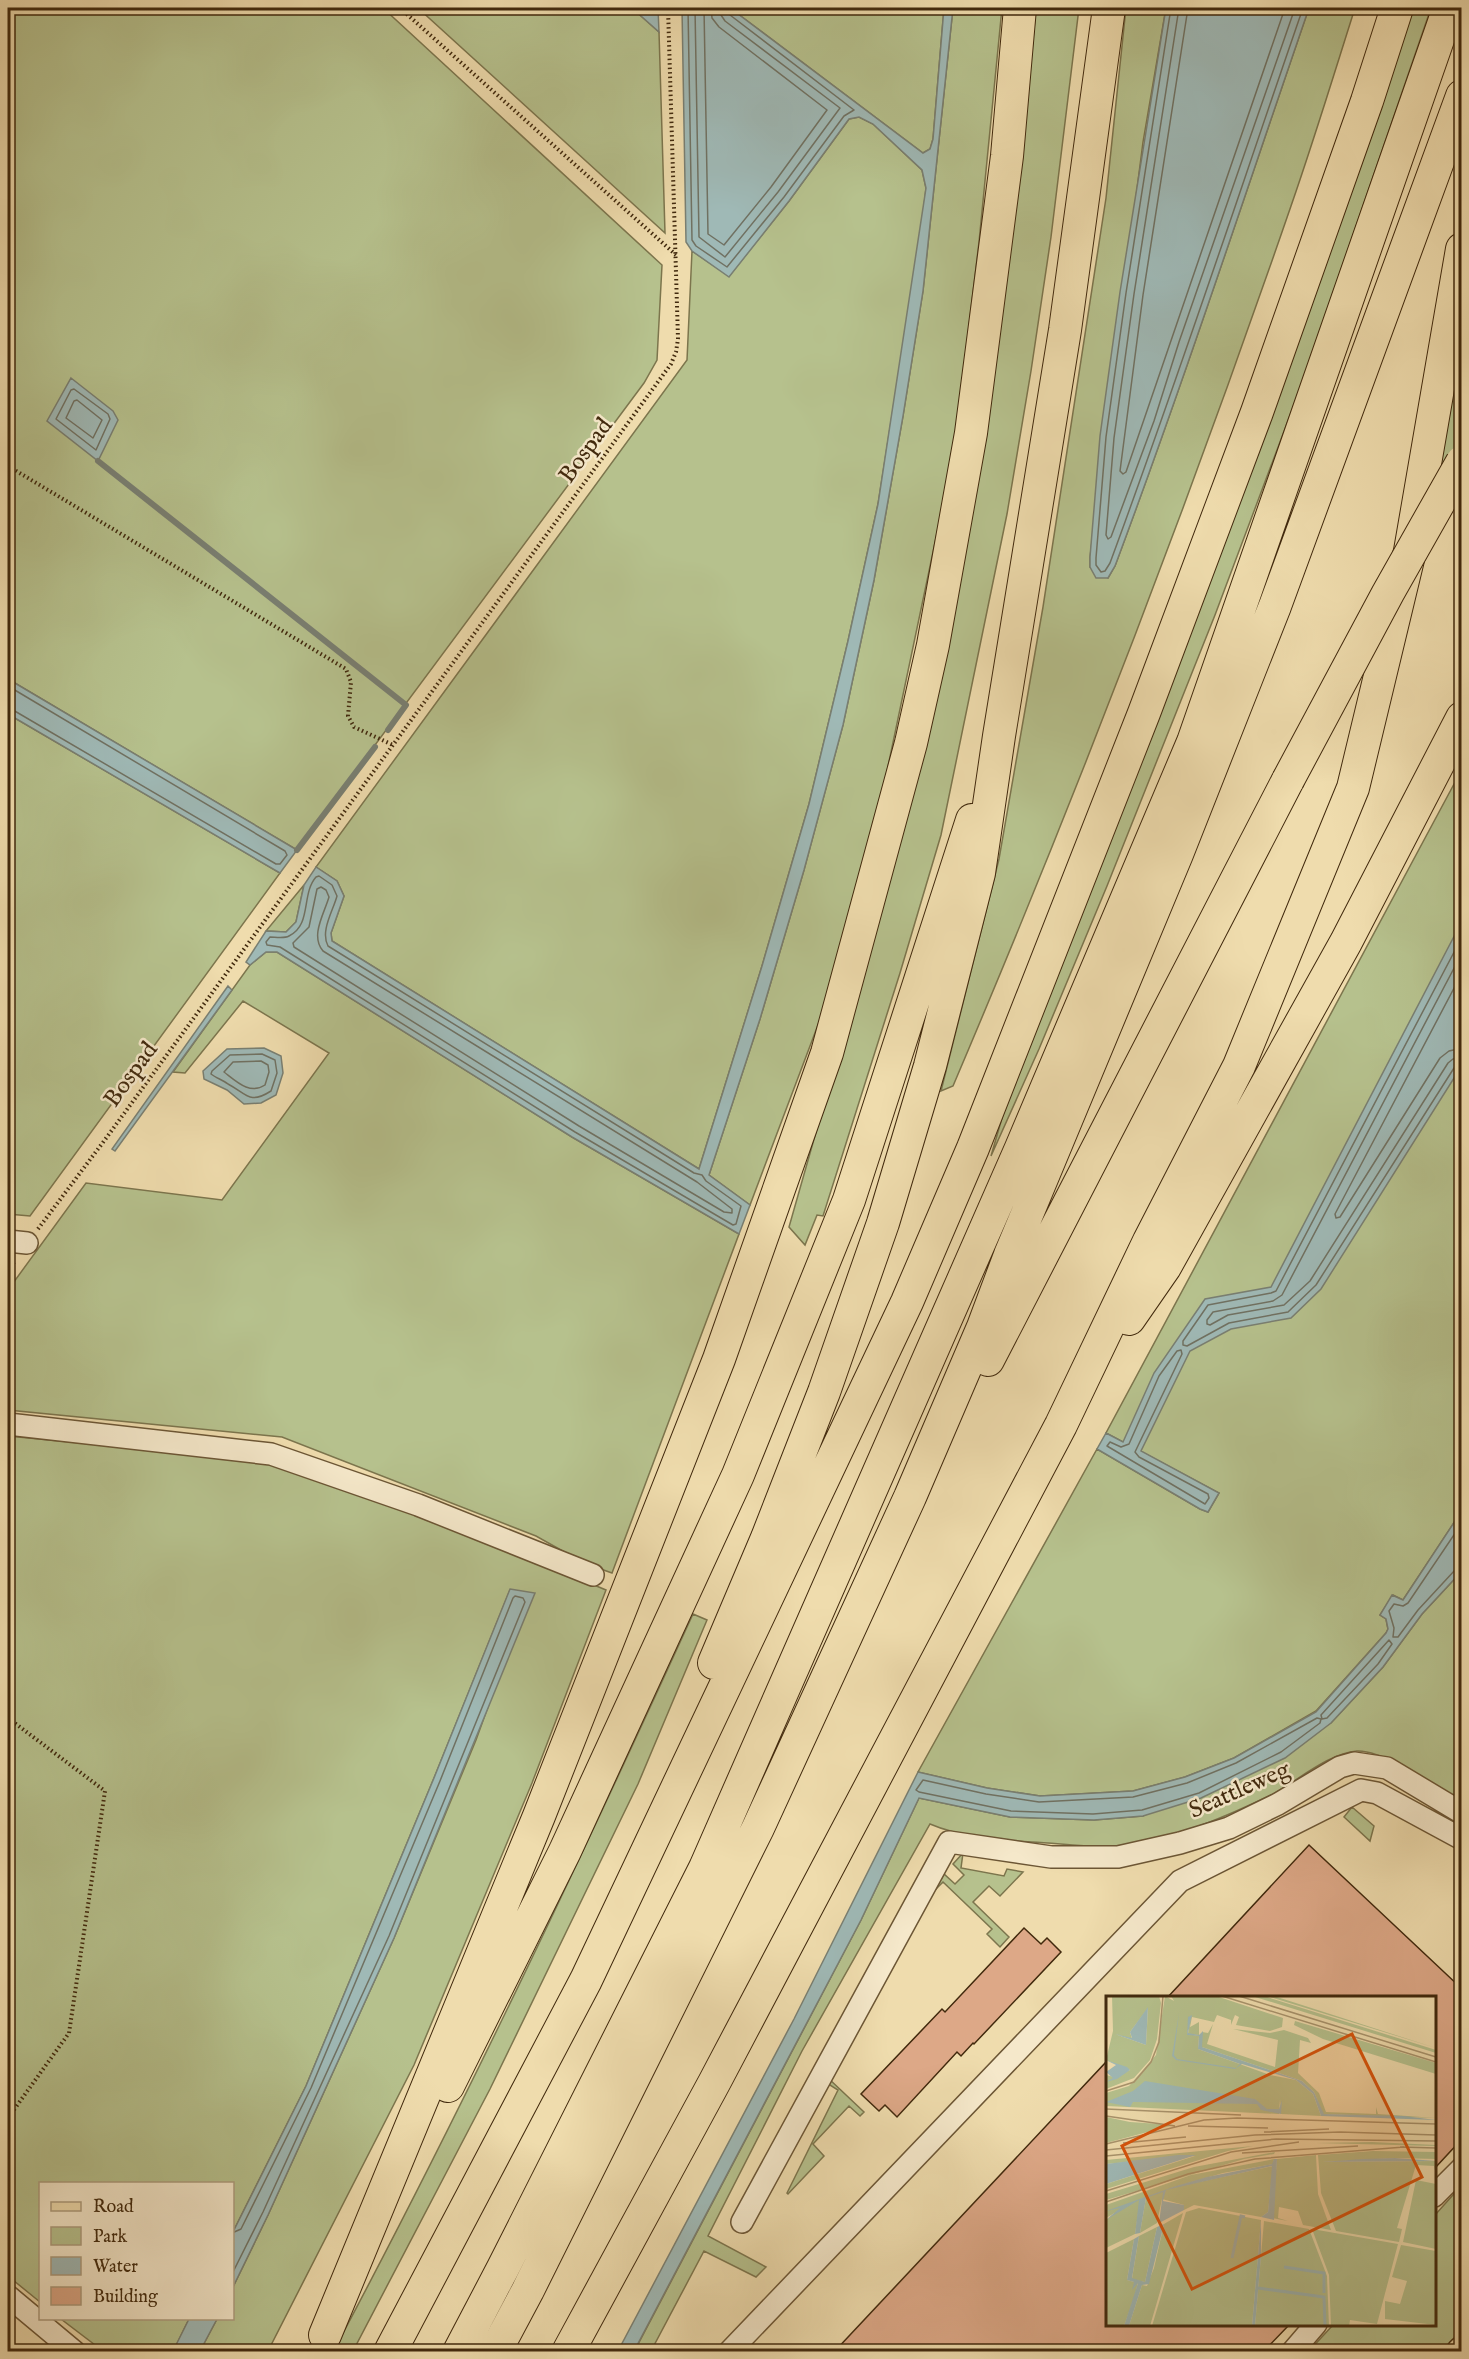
<svg xmlns="http://www.w3.org/2000/svg" width="1469" height="2359" viewBox="0 0 1469 2359" font-family="'IM FELL English',serif">
<style>
.green{fill:#b6c18d;stroke:#7c754d;stroke-width:1.5}
.water{fill:#9fb9b6;stroke:#797f72;stroke-width:1.5}
.lines{fill:none;stroke-linecap:round;stroke-linejoin:round}
.shore{stroke:#707162;stroke-width:1.5}
.stream{stroke:#797f72;stroke-width:6}
.building{fill:#dda887;stroke:#41290d;stroke-width:1.5}
.minor-casing{stroke:#6c5635;stroke-width:24}
.major-casing{stroke:#41290d;stroke-width:30}
.highway-casing{stroke:#41290d;stroke-width:34}
.path{stroke:#41290d;stroke-width:4;stroke-dasharray:1.5 3;stroke-linecap:butt}
.minor{stroke:#f5e8ca;stroke-width:21}
.major{stroke:#efdcad;stroke-width:27}
.highway{stroke:#efdcad;stroke-width:32}
.highway-bridge-casing{stroke:#41290d;stroke-width:34;stroke-linecap:butt}
.highway-bridge{stroke:#efdcad;stroke-width:32}
.labels{text-anchor:middle;stroke-width:5;stroke-linejoin:round;paint-order:stroke}
.street-label{font-size:24px;fill:#41290d;stroke:#f5e8ca}
.inset-river{fill:none;stroke:#9fb9b6;stroke-width:3}
.inset-road{fill:none;stroke:#a9946d;stroke-width:1.5}
.view{fill:#d7540c;fill-opacity:0.15;stroke:#d7540c;stroke-width:3}
.inset-edge{fill:none;stroke:#41290d;stroke-width:3}
</style>
<rect width="100%" height="100%" fill="#efdcad"/>
<filter id="stains"><feTurbulence type="fractalNoise" baseFrequency=".00333" numOctaves="4"/><feColorMatrix values="0 0 0 0 .2 0 0 0 0 .09 0 0 0 0 .02 0 0 0 .5 -.17"/></filter>
<radialGradient id="worn" r=".72"><stop offset=".6" stop-color="#630" stop-opacity="0"/><stop offset="1" stop-color="#630" stop-opacity=".3"/></radialGradient>
<path class="green" d="M8 8H383L662 265 657 360 644 383 297 850 8 679Z
M418 8H632L659 32 665 233Z
M730 8H944L933 139 930 149 923 153Z
M953 8H1002L979 242 954 452 874 833 827 1001 750 1205 709 1175 760 1019 804 870 843 725 874 580 903 416 923 291Z
M1036 8H1079L1051 237 1031 371 1007 514 941 835 900 973 823 1216 817 1215 805 1245 789 1227 828 1090 1028 91Z
M1126 8H1166L1143 142 1090 557V567L1108 578 1115 566C1184 381 1245 194 1309 8H1355C1334 74 1314 140 1291 206 1189 502 1076 797 953 1086L941 1091 999 859 1043 607 1106 198Z
M1410 8H1431L1304 378 1215 615 1107 886 1039 1049 991 1156 1024 1042Z
M859 117 873 124 922 170 926 188 921 232 878 504 848 641 809 804 762 966 699 1169 332 941 331 933 344 896 337 881 316 867 687 360 692 251 729 276 789 201 849 119Z
M1461 290V460L1432 514Z
M8 714 280 873 30 1216 8 1214Z
M1461 771V1512L1403 1600 1393 1595 1380 1615 1386 1619 1388 1629 1386 1633 1316 1711 1234 1758 1185 1777 1133 1791 1040 1796 987 1788 918 1772 1097 1449 1200 1509 1208 1512 1219 1493 1106 1433Z
M304 885 296 922 286 932 266 931Z
M266 952H277L572 1137 739 1234 612 1573 584 1563 536 1536 282 1437 8 1410V1290L86 1183 222 1200 329 1053 243 1001 185 1073 173 1072 250 965Z
M8 1436 278 1462 505 1548 606 1590 532 1783 414 2065 268 2351H200L217 2319 232 2318 233 2287 268 2215 394 1938 476 1740 493 1693 510 1590 434 1778 306 2086 233 2232 232 2184H40V2302L8 2276Z
M1461 1572V1804C1436 1788 1386 1750 1357 1751 1328 1753 1295 1783 1269 1796 1221 1819 1167 1842 1114 1846 1087 1848 1058 1843 1032 1842 998 1840 960 1837 930 1824L802 2051 708 2236 766 2267 756 2277 704 2251 651 2351 634 2352 861 1920 919 1798 1010 1817 1094 1820 1143 1816 1331 1723 1383 1667 1422 1614Z
M693 1614 707 1620 638 1784 490 2089 353 2351 333 2352C462 2110 579 1863 693 1614Z
M1352 1807 1374 1826 1370 1841 1344 1817Z
M963 1853 961 1868 1004 1876 1007 1869 1023 1872 1000 1896 989 1886 973 1902 1009 1937 1000 1947 987 1934 992 1929 943 1882 932 1893 944 1874 955 1884 964 1875 953 1864Z
M827 2077 864 2112 860 2116 849 2106 813 2144 824 2156 788 2194 787 2193 838 2090 825 2082Z
M1461 2186V2331L1442 2351 1308 2352 1333 2325 1434 2324 1435 2215Z
M61 2319H189L173 2352 103 2351Z"/>
<path class="water" d="M632 8H658L659 32Z
M682 8H730L923 153 930 149 933 139 944 8H953L923 291 903 416 874 580 843 725 804 870 760 1019 709 1175 750 1205 739 1234 572 1137 277 952H266L250 965 246 962 266 931 286 932 296 922 304 885 316 867 337 881 344 896 331 933 332 941 699 1169 762 966 809 804 848 641 878 504 926 188 922 170 873 124 859 117 849 119 789 201 729 277 692 251 686 242Z
M1166 8H1309C1245 194 1184 381 1115 566L1108 578H1096L1090 567V557L1100 436 1120 292Z
M71 378 113 411 118 420 98 461 47 421Z
M8 679 297 850 280 873 8 714Z
M1461 923V1067L1321 1289 1291 1318 1231 1329 1190 1351 1141 1451 1219 1493 1208 1512 1200 1509 1097 1449 1106 1433 1123 1442 1154 1373 1205 1299 1271 1287Z
M228 986 232 990 115 1151 112 1149Z
M264 1048 281 1056 283 1073 276 1095 261 1103 244 1104 227 1090 204 1079 203 1071 227 1049Z
M1461 1512V1572L1422 1614 1383 1667 1331 1723 1285 1758 1201 1798 1143 1816 1094 1820 1010 1817 919 1798 861 1920 634 2351H618L794 2019 918 1772 987 1788 1040 1796 1133 1791 1185 1777 1234 1758 1316 1712 1386 1633 1388 1629 1386 1619 1380 1615 1392 1595 1403 1600Z
M510 1589 535 1593 394 1938 268 2215 233 2287V2232L306 2086 434 1778Z
M189 2319H217L200 2351H173Z"/>
<g class="lines">
<path class="shore" d="M688 8 692 240 696 246 727 267 784 197 844 116 854 110 730 15 727 8
M695 8 699 237 725 257 778 192 840 108 725 21 721 15 720 8
M704 8 708 234 724 245 771 187 827 110 719 27 712 18 711 8
M1171 8 1126 293 1106 437 1096 558V565L1101 572 1105 571 1110 563C1178 379 1239 193 1303 8
M1179 8 1134 294 1114 438 1106 535 1108 539 1111 537 1154 421 1179 342 1295 8
M1188 8 1143 295 1120 471 1123 474 1126 472 1285 8
M74 389 108 414 110 419 96 450 56 419 71 390Z
M77 400 102 420 93 438 66 418 74 401Z
M8 686 285 851 287 855 280 864H276L13 710 8 709
M319 876 332 885 337 896C333 911 320 931 328 946L694 1173 702 1175 706 1181 741 1206 736 1224 733 1225 721 1218 575 1132 280 947 267 945 266 942 270 937C275 937 284 939 289 936 312 925 301 894 316 877Z
M321 887 326 890 329 897C324 914 310 936 323 951L697 1182 732 1209V1213L724 1212 579 1126 294 947 293 943 309 927 317 889Z
M1462 937 1276 1291 1271 1293 1208 1305 1183 1341V1345L1187 1346 1229 1323 1288 1312 1316 1285 1454 1068 1462 1065
M1462 953 1282 1295 1273 1301 1213 1312 1207 1320V1324L1210 1325 1228 1315 1284 1305 1310 1281 1448 1063 1453 1059 1462 1057
M1462 973 1335 1214 1336 1218 1340 1217 1440 1058 1449 1051 1462 1048
M262 1054 275 1060 277 1073 271 1091C249 1105 247 1094 228 1084 223 1080 216 1078 211 1074L212 1071 230 1055Z
M261 1061 268 1065 269 1072 265 1085C250 1095 237 1082 224 1072L233 1062Z
M1181 1350 1182 1354 1135 1452 1139 1457 1208 1494 1209 1498 1205 1504 1107 1446 1110 1442 1121 1447 1129 1444 1159 1376 1177 1351Z
M1462 1523 1408 1603 1403 1606 1394 1604 1389 1611 1394 1628 1393 1637H1398L1418 1610 1455 1570 1462 1568
M1389 1640 1392 1644 1378 1664 1327 1718 1322 1719 1321 1715Z
M1317 1718 1321 1719 1320 1723 1281 1752 1199 1793 1142 1810 1093 1814 1011 1811 919 1792 916 1790 923 1780 986 1794 1039 1802 1133 1797 1187 1783 1236 1763Z
M232 2233 241 2229 311 2088 440 1781 513 1598 515 1596 523 1598 525 1602 389 1936 263 2212 232 2274"/>
<path class="stream" d="M98 461 406 705 388 730
M297 850 375 747"/>
</g>
<path class="building" d="M1309 1845 1461 1988V2140L1434 2169V1998H1167Z
M1024 1928 1041 1944 1047 1938 1061 1952 974 2044 973 2043 961 2056 957 2052 897 2117 885 2105 879 2111 861 2094 942 2009 945 2012Z
M1107 2061V2325H1289L1263 2352H834Z"/>
<g class="lines">
<g class="minor-casing">
<path id="minor" d="M8 1241 27 1243
M8 1424 271 1454 418 1505 593 1575
M1434 2196 1462 2168
M742 2222 949 1842 1051 1857H1118L1180 1843 1229 1828 1278 1804 1340 1767 1354 1763 1387 1768 1462 1813
M8 2296 75 2352
M729 2352 1180 1881 1361 1790 1377 1793 1462 1839
M1292 2352 1316 2324"/>
</g>
<g class="major-casing">
<path id="major" d="M1460 2352 1462 2350"/>
</g>
<g class="highway-casing">
<path id="highway" d="M1129 1319 1165 1267 1346 942 1462 718
M988 1360 1288 780
M714 1663 767 1538 824 1392 883 1223 930 1066 979 873 999 736 1065 330 1109 8
M448 2086 565 1851 738 1475 849 1200 972 820
M325 2335 539 1816 719 1359 827 1053 911 743 933 645 971 433 1007 156 1020 8
M390 2352 586 1980 907 1302 973 1148 1144 713 1257 412 1367 101 1397 8
M459 2352 503 2268 705 1868 1021 1148 1193 742 1449 8
M495 2352 528 2290 758 1828 910 1497 983 1327 1010 1255 1177 854 1275 606 1462 96
M568 2352 714 2083 1061 1425 1149 1241 1239 1066 1353 788 1410 551 1462 249"/>
</g>
<path class="path" d="M400 8 676 255
M8 466 346 669 351 682 348 716 354 727 393 745
M38 1229 104 1141 671 364 676 352 678 339 668 8
M8 1270 14 1262
M8 1718 105 1791 69 2033 8 2118"/>
<use href="#minor" class="minor"/>
<use href="#major" class="major"/>
<use href="#highway" class="highway"/>
<g class="highway-bridge-casing">
<path id="highway-bridge" d="M1288 780 1388 593 1462 462"/>
</g>
<use href="#highway-bridge" class="highway-bridge"/>
</g>
<g class="labels">
<g class="street-label">
<text transform="translate(585 450) rotate(-54)" y="8">Bospad</text>
<text transform="translate(130 1074) rotate(-54)" y="8">Bospad</text>
<text transform="translate(1239 1789) rotate(-24)" y="8">Seattleweg</text>
</g>
</g>
<g transform="translate(1106 1996)">
<rect width="330" height="330" fill="#efdcad"/>
<path d="M6 0H53L55 7 51 43 44 64 28 82 0 93V79L8 81 24 74 0 64 7 35ZM42 12 40 49 9 38 26 43 24 36ZM59 0 68 5 65 0H110L177 22 176 31 164 35 130 29 133 21 129 19 125 29V24L111 19 108 26 86 21 84 31 93 26V39L82 38 85 19 81 38 93 40 92 53 164 79 190 84 207 98 215 120 175 118 174 104 173 118 0 110V97L23 90 50 59ZM146 0H158L330 54V57ZM161 0H168L330 52ZM189 25 330 67V78L217 43 188 29ZM107 28 101 48 169 71 172 44 127 33 164 37 178 34 202 42 205 47 194 44 192 77 213 97 220 116 270 118V111L272 118 330 122 217 118 208 96 196 85 96 51V36L102 37ZM0 121 24 126 68 129 0 147ZM266 146 330 149V150L210 147ZM147 150 122 155 0 193V188L89 160 0 168V164ZM267 155 330 156V163L289 162 216 166 330 165V179L328 170 310 169 291 232 296 233 293 246 230 235 215 197 212 159ZM169 156 168 158 138 163 0 204V198L88 171ZM210 159 212 198 225 234 197 229 192 215 173 211 172 222 182 225 166 222 171 163ZM168 163 167 168 117 177 65 192 167 170 162 216 155 221 88 209 78 214V209L56 203 51 227 34 237 40 202 34 204 29 238 0 252V224L12 215 0 222V209L85 179ZM310 184 330 188V253L297 246ZM93 212 155 224 146 330H46L80 216ZM77 217 44 330H23L36 289 41 290 48 272 58 228ZM158 225 203 233 221 280 223 330H149ZM51 231 39 286 26 283 33 240ZM206 233 292 248 271 328 244 324 243 330H225L223 279ZM28 243 21 284 28 286V291L32 286 29 299 18 330H0V257ZM295 249 330 255V329L279 323V305L294 308 301 285 286 281Z" fill="#b6c18d" fill-rule="evenodd"/>
<path d="M42 11 40 49 9 38 26 42 24 36ZM73 17 68 59 71 63 130 72 134 68 92 53 93 40 81 39 82 21 86 19 82 37 93 39 97 35 96 51 196 85 208 96 218 118 298 120 330 124 215 120 207 98 190 84 136 68 129 73 70 64 66 60ZM0 64 21 71 24 74 11 83 0 86 7 82 0 76 10 69ZM39 85 149 103 161 113H173L176 104 175 118 155 114 151 108 27 106 24 111 0 106 27 95ZM72 159H90L0 188V168ZM289 162 330 165 216 166 256 163ZM168 163H171L168 224 155 221 162 216 166 170 60 194 57 205 78 209V214L53 227 57 196 40 202 34 237 29 238 33 204 0 224 14 212 0 215 70 190 101 181 166 168ZM155 224V260L149 330H146ZM58 228 43 288 36 289 23 330H18L32 287 26 294 28 286 21 284 28 243 33 240 26 282 39 286 51 231Z" fill="#9fb9b6"/>
<path class="inset-river" d="M126 262 135 220 139 221M178 271 218 277V297M152 292 218 301 219 330"/>
<path class="inset-road" d="M116 0 330 66M133 0 330 61M0 95 28 86 45 66 53 46 57 0M0 113 135 119M0 120 69 130M82 130 162 132M158 136 223 133M17 147 80 141M0 148 98 124 131 122 330 128M294 151 330 152M0 154 149 139 234 136 330 139M136 157 252 150M0 160 170 143 330 145M0 195 125 156 193 146M0 206 82 178 149 163 298 151"/>
<path class="view" d="M246 38 316 181 86 293 16 150Z"/>
<rect width="330" height="330" class="inset-edge"/>
</g>
<rect width="1469" height="2359" fill="none" stroke="#efdcad" stroke-width="30"/>
<rect x="9" y="9" width="1451" height="2341" fill="none" stroke="#41290d" stroke-width="3"/>
<rect x="15" y="15" width="1439" height="2329" fill="none" stroke="#41290d" stroke-width="1.5"/>
<rect x="39" y="2182" width="195" height="138" fill="#f5e8ca" stroke="#ad9c7e" stroke-width="1.5"/>
<rect x="51" y="2202" width="30" height="9" fill="#efdcad" stroke="#ad9c7e" stroke-width="1.5"/>
<text x="93" y="2212" font-size="18" fill="#41290d">Road</text>
<rect x="51" y="2227" width="30" height="18" fill="#b6c18d" stroke="#ad9c7e" stroke-width="1.5"/>
<text x="93" y="2242" font-size="18" fill="#41290d">Park</text>
<rect x="51" y="2257" width="30" height="18" fill="#9fb9b6" stroke="#ad9c7e" stroke-width="1.5"/>
<text x="93" y="2272" font-size="18" fill="#41290d">Water</text>
<rect x="51" y="2287" width="30" height="18" fill="#dda887" stroke="#ad9c7e" stroke-width="1.5"/>
<text x="93" y="2302" font-size="18" fill="#41290d">Building</text>
<rect width="100%" height="100%" filter="url(#stains)"/>
<rect width="100%" height="100%" fill="url(#worn)"/>
</svg>
